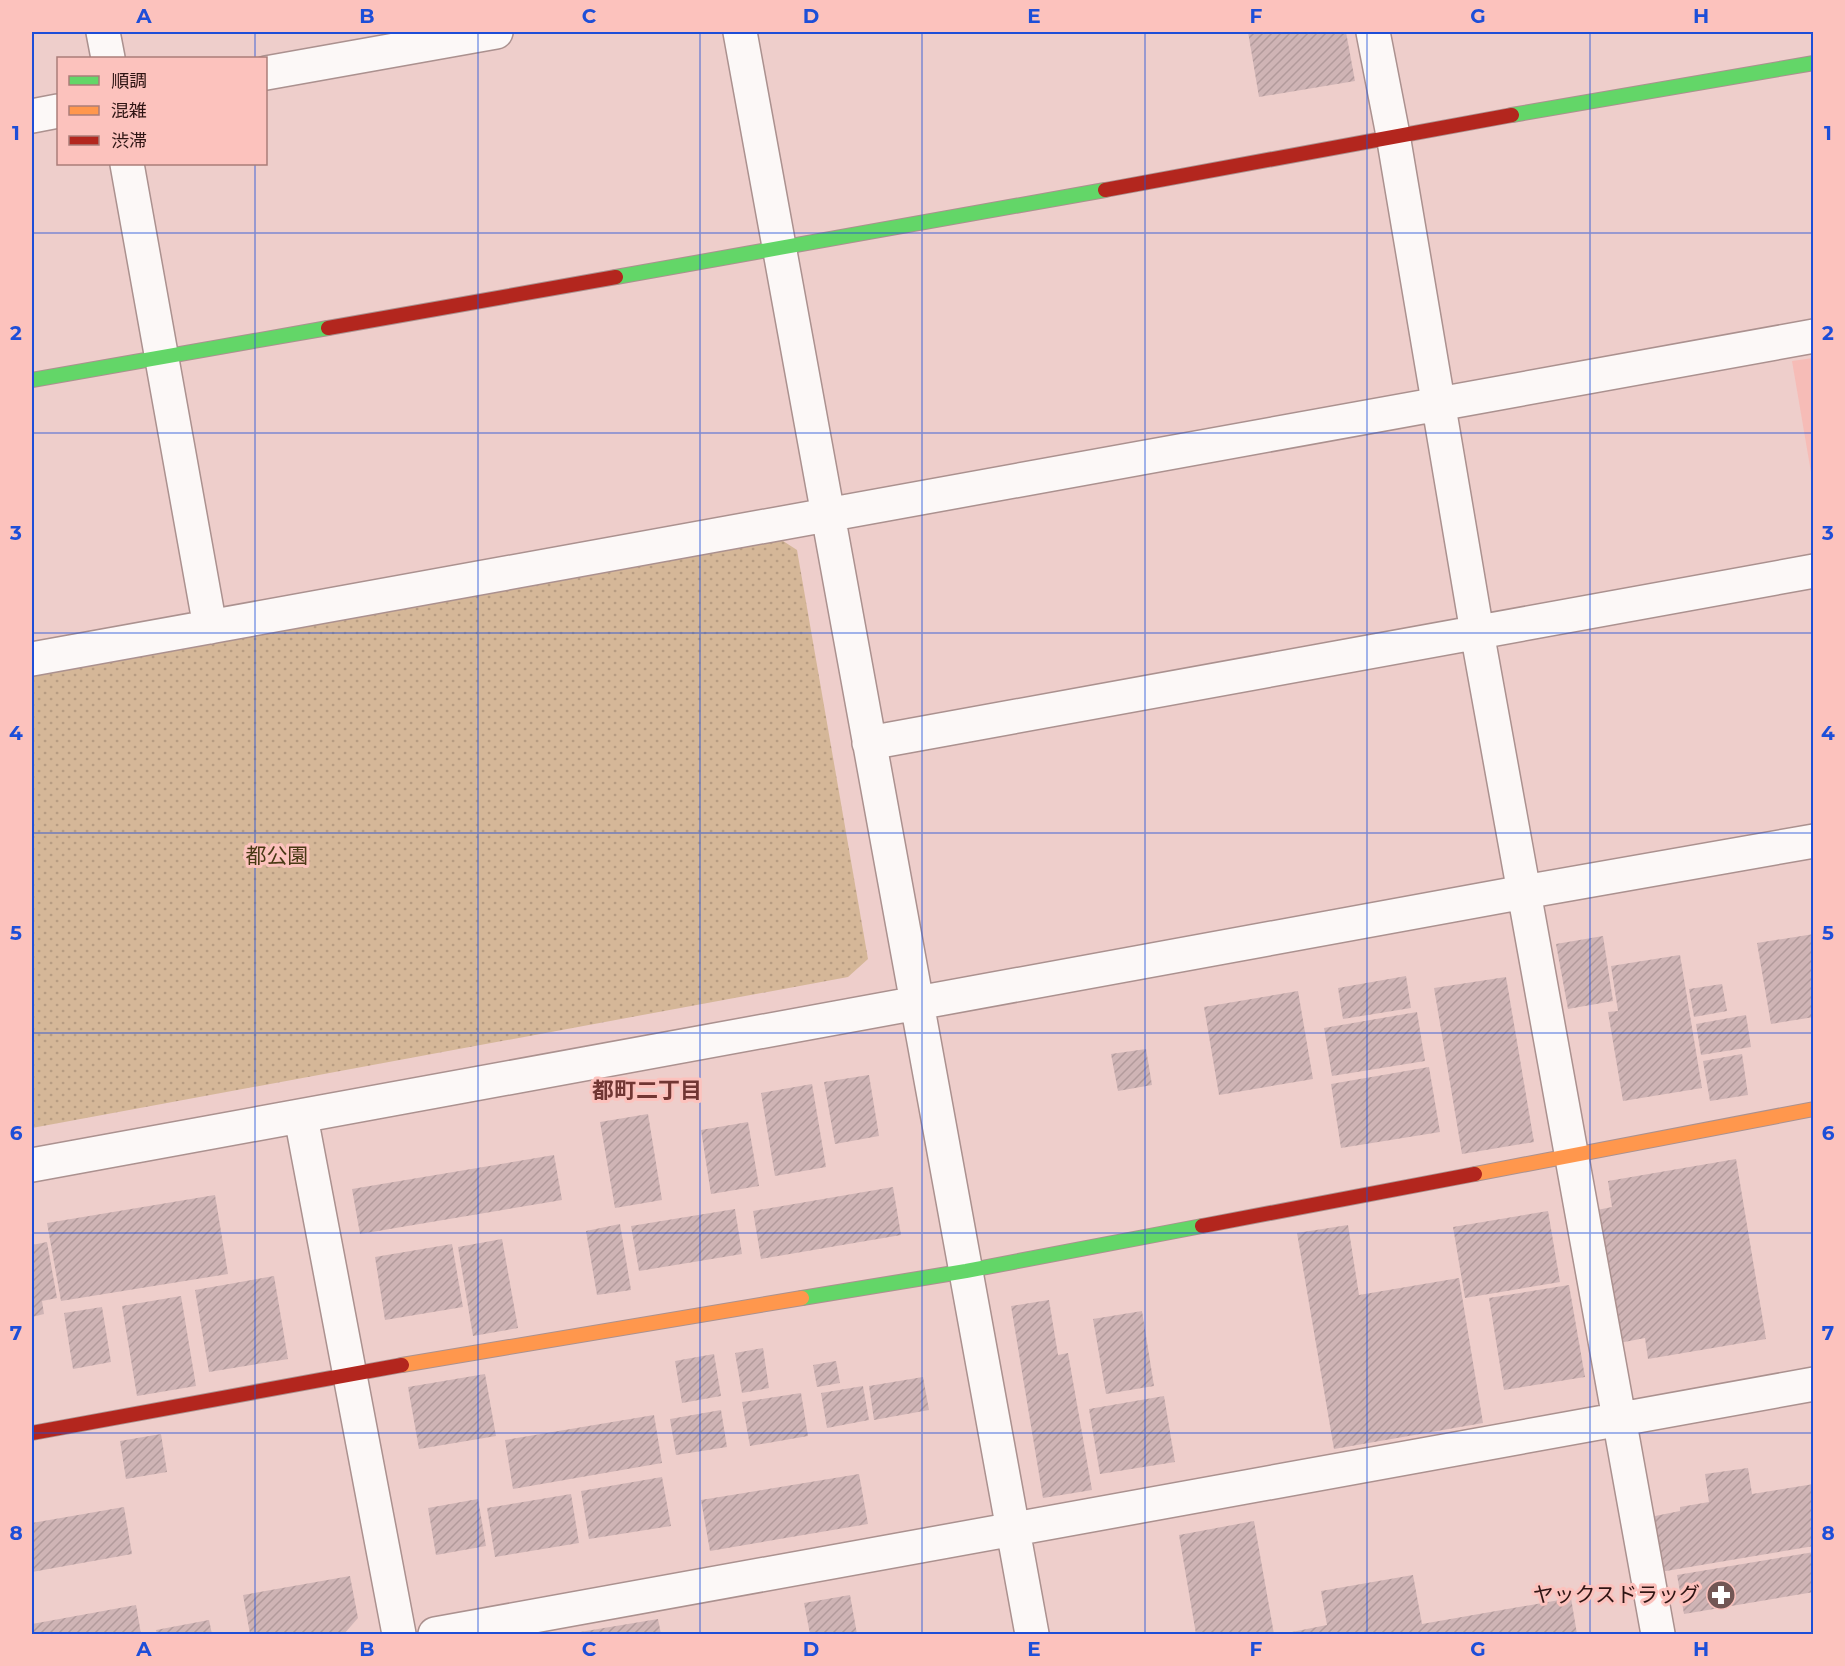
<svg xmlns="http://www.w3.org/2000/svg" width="1845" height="1666" viewBox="0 0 1845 1666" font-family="Montserrat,'Noto Sans JP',sans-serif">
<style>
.built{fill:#f6bcb7}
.park{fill:url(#park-dots)}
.building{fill:url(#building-hatch)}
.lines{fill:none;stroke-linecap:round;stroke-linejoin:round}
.street-casing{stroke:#ab918f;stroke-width:36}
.fast-casing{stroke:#ab918f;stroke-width:16}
.slow-casing{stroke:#ab918f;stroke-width:16}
.jam-casing{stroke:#ab918f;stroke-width:16}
.street{stroke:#fcf8f7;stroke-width:33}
.fast{stroke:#63d668;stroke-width:14}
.slow{stroke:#ff974d;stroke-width:14}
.jam{stroke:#b3261e;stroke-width:14}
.grid{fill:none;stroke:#1d4ed8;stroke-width:1.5;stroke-opacity:0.55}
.labels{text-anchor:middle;stroke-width:6;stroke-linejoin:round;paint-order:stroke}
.park-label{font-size:21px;fill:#493914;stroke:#fcc2bd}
.poi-label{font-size:21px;fill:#2f1514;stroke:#fcc2bd;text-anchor:end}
.neighbourhood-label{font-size:22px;font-weight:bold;fill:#713633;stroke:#fcc2bd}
.neatline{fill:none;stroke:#1d4ed8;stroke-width:2}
.grid-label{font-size:20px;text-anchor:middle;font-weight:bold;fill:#1d4ed8}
</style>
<defs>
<pattern id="park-dots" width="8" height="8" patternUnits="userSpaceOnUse" patternTransform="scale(1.5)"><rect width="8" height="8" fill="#d5b798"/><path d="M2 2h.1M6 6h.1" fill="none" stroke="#b79c82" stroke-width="1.8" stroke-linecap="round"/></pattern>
<pattern id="building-hatch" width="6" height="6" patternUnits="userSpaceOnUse" patternTransform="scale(1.5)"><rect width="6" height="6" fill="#cfb4b5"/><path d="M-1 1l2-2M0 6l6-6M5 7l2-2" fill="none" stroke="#b29a9b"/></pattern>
</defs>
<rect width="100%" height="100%" fill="#eececb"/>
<path class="built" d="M1813 358H1814L1813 484 1792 361Z"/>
<path class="park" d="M780 539 797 550 868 959 848 977 32 1128V675Z"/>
<path class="building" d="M1248 32H1346L1355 81 1259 97Z
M1814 934V1017L1771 1024 1757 943Z
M1603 936 1613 1001 1568 1009 1556 944Z
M1680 955 1702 1088 1623 1101 1608 1012 1618 1011 1611 966Z
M1406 976 1411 1008 1343 1019 1338 988Z
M1506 977 1534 1142 1462 1154 1434 988Z
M1722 984 1727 1011 1694 1017 1689 989Z
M1298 991 1313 1079 1219 1095 1204 1007Z
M1417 1012 1425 1061 1332 1076 1324 1028Z
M1746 1015 1751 1047 1701 1055 1696 1024Z
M1146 1049 1152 1085 1118 1091 1111 1054Z
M1742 1054 1748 1095 1710 1101 1703 1061Z
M1429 1067 1440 1132 1341 1148 1331 1084Z
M869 1075 879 1136 835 1144 824 1082Z
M812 1084 826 1167 775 1176 761 1093Z
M648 1114 662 1200 615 1208 600 1122Z
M748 1122 759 1186 711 1194 701 1130Z
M554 1155 562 1200 360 1234 352 1189Z
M1736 1159 1766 1339 1648 1359 1645 1338 1619 1343 1597 1210 1612 1207 1608 1181Z
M893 1187 901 1235 761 1259 753 1211Z
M215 1195 228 1274 61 1301 47 1223Z
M735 1209 742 1254 639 1271 631 1226Z
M1548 1211 1560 1282 1465 1298 1453 1227Z
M620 1224 631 1290 597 1295 586 1231Z
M1348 1225 1359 1295 1459 1278 1483 1423 1334 1449 1297 1233Z
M502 1239 518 1328 473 1336 458 1247Z
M47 1242 57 1298 42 1301 44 1314 32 1317V1245Z
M452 1244 463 1307 385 1320 375 1257Z
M274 1276 288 1359 209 1372 195 1290Z
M1569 1285 1585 1377 1504 1390 1489 1298Z
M181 1296 196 1386 137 1396 122 1306Z
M1049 1300 1058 1355 1068 1353 1092 1490 1043 1498 1011 1306Z
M102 1307 111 1362 73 1369 64 1313Z
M1142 1311 1154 1386 1106 1394 1093 1319Z
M763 1348 769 1388 742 1393 735 1353Z
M714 1354 721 1396 682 1403 675 1361Z
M836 1361 840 1383 817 1387 813 1365Z
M485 1374 496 1436 419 1449 408 1387Z
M923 1377 929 1410 874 1420 869 1386Z
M863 1386 869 1420 827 1428 821 1393Z
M801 1393 808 1436 750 1446 742 1402Z
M1164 1396 1175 1462 1100 1474 1089 1409Z
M721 1410 727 1447 676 1455 670 1419Z
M654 1415 662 1463 513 1489 505 1440Z
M161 1434 167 1472 126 1479 120 1441Z
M1748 1468 1752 1494 1814 1484V1546L1660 1572 1650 1517 1680 1511V1507L1709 1502 1705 1474Z
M859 1474 868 1524 710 1551 701 1500Z
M662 1477 671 1526 589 1539 581 1491Z
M571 1494 579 1543 495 1557 487 1508Z
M478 1499 486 1546 436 1555 428 1508Z
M124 1507 132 1554 32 1572V1523Z
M1254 1521 1274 1634H1196L1179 1535Z
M1814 1552V1592L1684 1614 1677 1575Z
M1413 1575 1422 1624 1571 1598 1577 1634H1282L1327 1625 1321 1591Z
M350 1576 358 1618 344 1634H250L243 1595Z
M850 1595 857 1634H810L804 1603Z
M136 1605 141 1634H33L32 1624Z
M658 1619 661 1634H574V1633Z
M209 1620 212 1634H157L156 1630Z"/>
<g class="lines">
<g class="street-casing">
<path id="street" d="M103 32 108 58
M740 32 1032 1634
M1373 32 1393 135 1477 632 1658 1634
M266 73 496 32
M32 116 58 111
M127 164 210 627
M32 659 1814 336
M869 743 1814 571
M301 1117 399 1634
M32 1165 1524 892 1814 841
M435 1634 1814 1384"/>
</g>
<g class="fast-casing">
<path id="fast" d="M1512 115 1814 63
M616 277 1105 190
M32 380 328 328
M802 1298 966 1271 1202 1226"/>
</g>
<g class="slow-casing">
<path id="slow" d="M1475 1174 1814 1109
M402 1365 802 1298"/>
</g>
<g class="jam-casing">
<path id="jam" d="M1105 190 1512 115
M328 328 616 277
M1202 1226 1475 1174
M32 1433 402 1365"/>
</g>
<use href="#street" class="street"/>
<use href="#fast" class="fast"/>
<use href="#slow" class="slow"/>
<use href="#jam" class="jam"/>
</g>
<path class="grid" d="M255 32V58M478 32V1634M700 32V1634M922 32V1634M1145 32V1634M1367 32V1634M1590 32V1634M255 164V1634M32 233H1814M32 433H1814M32 633H1814M32 833H1814M32 1033H1814M32 1233H1814M32 1433H1814"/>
<defs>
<g id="pharmacy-disc" transform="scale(1.5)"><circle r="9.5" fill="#725654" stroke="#fcc2bd"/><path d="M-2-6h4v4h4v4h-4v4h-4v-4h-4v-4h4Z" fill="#fff"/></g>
</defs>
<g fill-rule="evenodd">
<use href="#pharmacy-disc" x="1721" y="1595"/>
</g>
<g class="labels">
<g class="park-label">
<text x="277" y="863">都公園</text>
</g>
<g class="poi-label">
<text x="1700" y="1602">ヤックスドラッグ</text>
</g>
<g class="neighbourhood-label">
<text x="647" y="1098">都町二丁目</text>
</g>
</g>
<rect width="1845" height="1666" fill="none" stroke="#fcc2bd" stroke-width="66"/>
<rect x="57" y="57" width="210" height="108" fill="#fcc2bd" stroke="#aa7d79" stroke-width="1.5"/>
<rect x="69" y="76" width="30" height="9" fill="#63d668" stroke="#aa7d79" stroke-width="1.5"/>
<text x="111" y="87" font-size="18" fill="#2f1514">順調</text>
<rect x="69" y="106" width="30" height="9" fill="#ff974d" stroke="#aa7d79" stroke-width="1.5"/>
<text x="111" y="117" font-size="18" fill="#2f1514">混雑</text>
<rect x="69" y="136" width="30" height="9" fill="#b3261e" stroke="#aa7d79" stroke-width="1.5"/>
<text x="111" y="147" font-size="18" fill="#2f1514">渋滞</text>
<rect x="33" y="33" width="1779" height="1600" class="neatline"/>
<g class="grid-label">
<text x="144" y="23">A</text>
<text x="367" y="23">B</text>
<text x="589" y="23">C</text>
<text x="811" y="23">D</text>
<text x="1034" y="23">E</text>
<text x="1256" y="23">F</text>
<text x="1478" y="23">G</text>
<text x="1701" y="23">H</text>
<text x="16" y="140">1</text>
<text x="1828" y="140">1</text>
<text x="16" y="340">2</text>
<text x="1828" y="340">2</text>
<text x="16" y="540">3</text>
<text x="1828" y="540">3</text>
<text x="16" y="740">4</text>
<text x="1828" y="740">4</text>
<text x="16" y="940">5</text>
<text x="1828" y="940">5</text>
<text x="16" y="1140">6</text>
<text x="1828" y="1140">6</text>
<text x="16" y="1340">7</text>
<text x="1828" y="1340">7</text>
<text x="16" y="1540">8</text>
<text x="1828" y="1540">8</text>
<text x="144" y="1656">A</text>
<text x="367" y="1656">B</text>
<text x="589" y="1656">C</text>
<text x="811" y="1656">D</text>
<text x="1034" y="1656">E</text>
<text x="1256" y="1656">F</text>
<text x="1478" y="1656">G</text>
<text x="1701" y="1656">H</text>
</g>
</svg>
